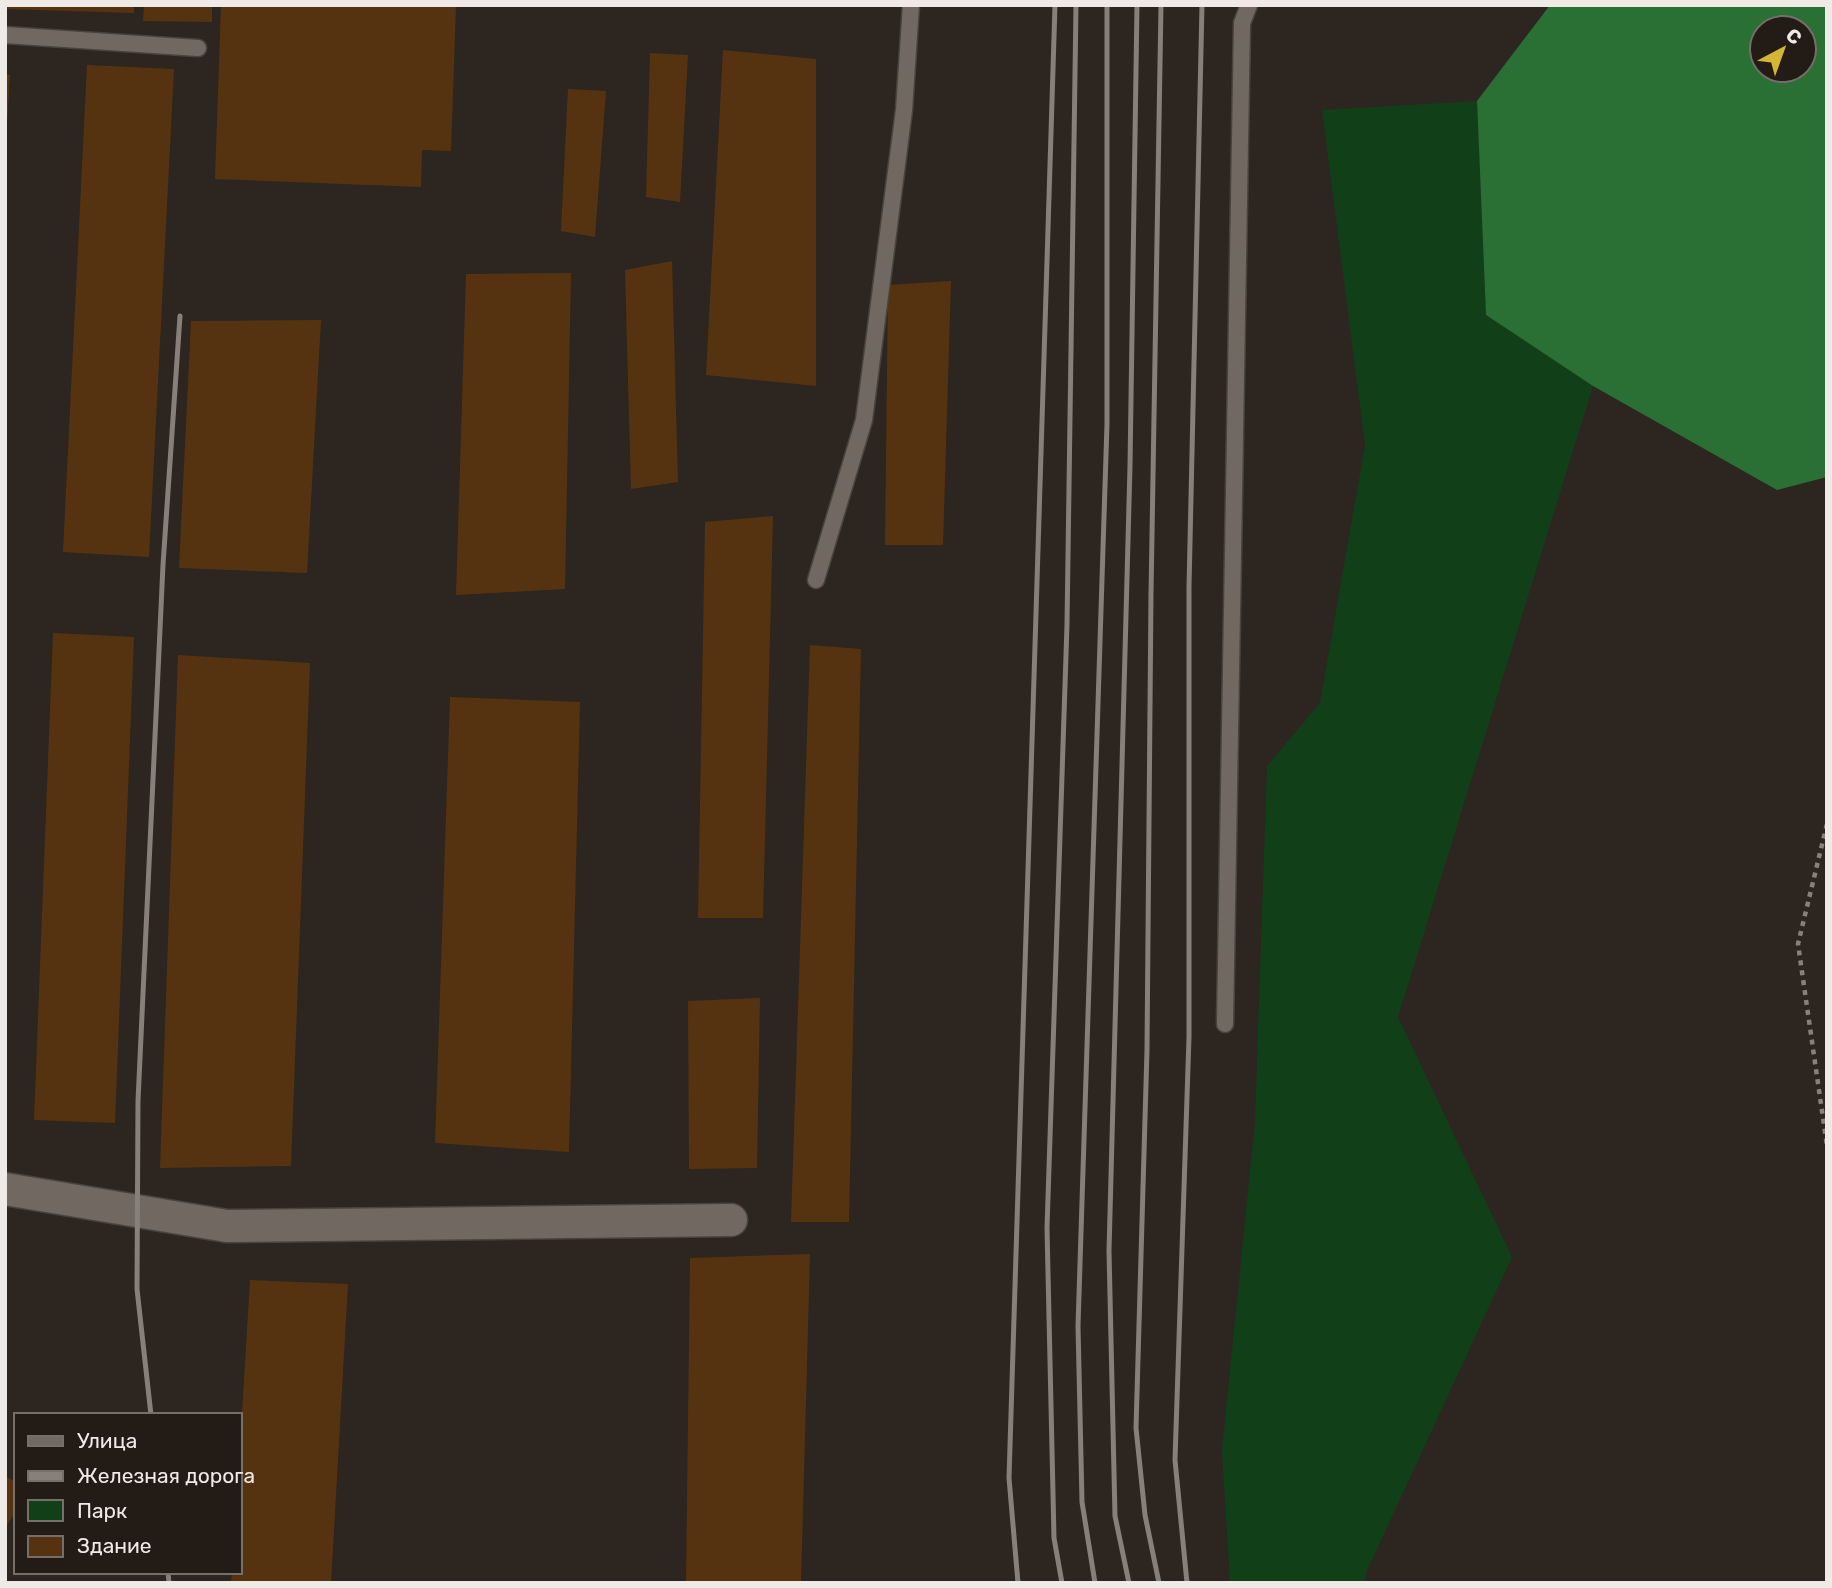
<svg xmlns="http://www.w3.org/2000/svg" width="1832" height="1588" viewBox="0 0 1832 1588" font-family="Rubik,sans-serif">
<style>
.green{fill:#114018}
.forest{fill:#2a6f34;fill-rule:evenodd}
.building{fill:#563310}
.lines{fill:none;stroke-linecap:round;stroke-linejoin:round}
.service-casing{stroke:#49433e;stroke-width:19}
.minor-casing{stroke:#49433e;stroke-width:35}
.path{stroke:#87817c;stroke-width:4.5;stroke-dasharray:5 5;stroke-linecap:butt}
.service{stroke:#716961;stroke-width:16}
.minor{stroke:#716961;stroke-width:32}
.rail{stroke:#867f7a;stroke-width:5}
</style>
<rect width="100%" height="100%" fill="#2d251f"/>
<path class="green" d="M1477 101 1486 315 1593 386 1398 1017 1512 1257 1366 1573 1365 1583H1230L1222 1450 1255 1121 1267 766 1320 703 1365 445 1322 110Z"/>
<path class="forest" d="M1550 5H1827V477L1777 490 1593 386 1486 315 1477 101ZM1762 28H1804V70H1762Z"/>
<path class="building" d="M5 5H134V13L5 9Z
M144 5H212V22L143 21Z
M221 5H456L451 151 422 150 421 187 215 179Z
M723 50 816 59V386L706 375Z
M650 53 688 55 680 202 646 197Z
M87 65 174 69 149 557 63 552Z
M5 75H10L7 125H5Z
M568 89 606 91 595 237 561 231Z
M672 261 678 482 631 489 625 270Z
M571 273 565 589 456 595 466 274Z
M951 281 943 545H885L888 285Z
M321 320 307 573 179 568 191 321Z
M773 516 763 918H698L705 522Z
M53 633 134 637 115 1123 34 1120Z
M810 645 861 649 849 1222H791Z
M178 655 310 663 291 1166 160 1168Z
M450 697 580 702 569 1152 435 1143Z
M760 998 757 1168 689 1169 688 1001Z
M810 1254 801 1583H686L690 1258Z
M250 1280 348 1284 331 1583H231L232 1572H240V1447Z
M5 1476 16 1482V1511L5 1528Z"/>
<g class="lines">
<g class="service-casing">
<path id="service" d="M5 35 198 48
M816 580 864 420 904 110 911 5
M1225 1024 1242 23 1249 5"/>
</g>
<g class="minor-casing">
<path id="minor" d="M5 1189 227 1226 731 1220"/>
</g>
<path class="path" d="M1827 824 1798 944 1827 1146"/>
<use href="#service" class="service"/>
<use href="#minor" class="minor"/>
<path class="rail" d="M151 1415 137 1289 138 1101 163 565 180 316
M168 1572 169 1583
M1018 1583 1009 1478 1055 5
M1062 1583 1054 1538 1047 1228 1067 625 1076 5
M1095 1583 1082 1502 1078 1326 1107 424V5
M1129 1583 1115 1516 1109 1251 1130 466 1137 5
M1159 1583 1145 1515 1136 1428 1147 1050 1151 594 1161 5
M1187 1583 1175 1460 1189 1037V587L1202 5"/>
</g>
<rect width="1832" height="1588" fill="none" stroke="#efeae6" stroke-width="14"/>
<rect x="14" y="1413" width="228" height="161" fill="#231c16" stroke="#756e69" stroke-width="2"/>
<rect x="28" y="1436" width="35" height="10" fill="#716961" stroke="#756e69" stroke-width="2"/>
<text x="77" y="1448" font-size="21" fill="#efeae6">Улица</text>
<rect x="28" y="1471" width="35" height="10" fill="#867f7a" stroke="#756e69" stroke-width="2"/>
<text x="77" y="1483" font-size="21" fill="#efeae6">Железная дорога</text>
<rect x="28" y="1500" width="35" height="21" fill="#114018" stroke="#756e69" stroke-width="2"/>
<text x="77" y="1518" font-size="21" fill="#efeae6">Парк</text>
<rect x="28" y="1536" width="35" height="21" fill="#563310" stroke="#756e69" stroke-width="2"/>
<text x="77" y="1553" font-size="21" fill="#efeae6">Здание</text>
<g transform="translate(1783 49) rotate(41)"><circle r="33" fill="#231c16" stroke="#756e69" stroke-width="2"/>
<path d="M0-5L12 26L0 18L-12 26Z" fill="#d5b535"/>
<text y="-10" font-size="19" font-weight="bold" text-anchor="middle" fill="#efeae6">С</text>
</g>
</svg>
